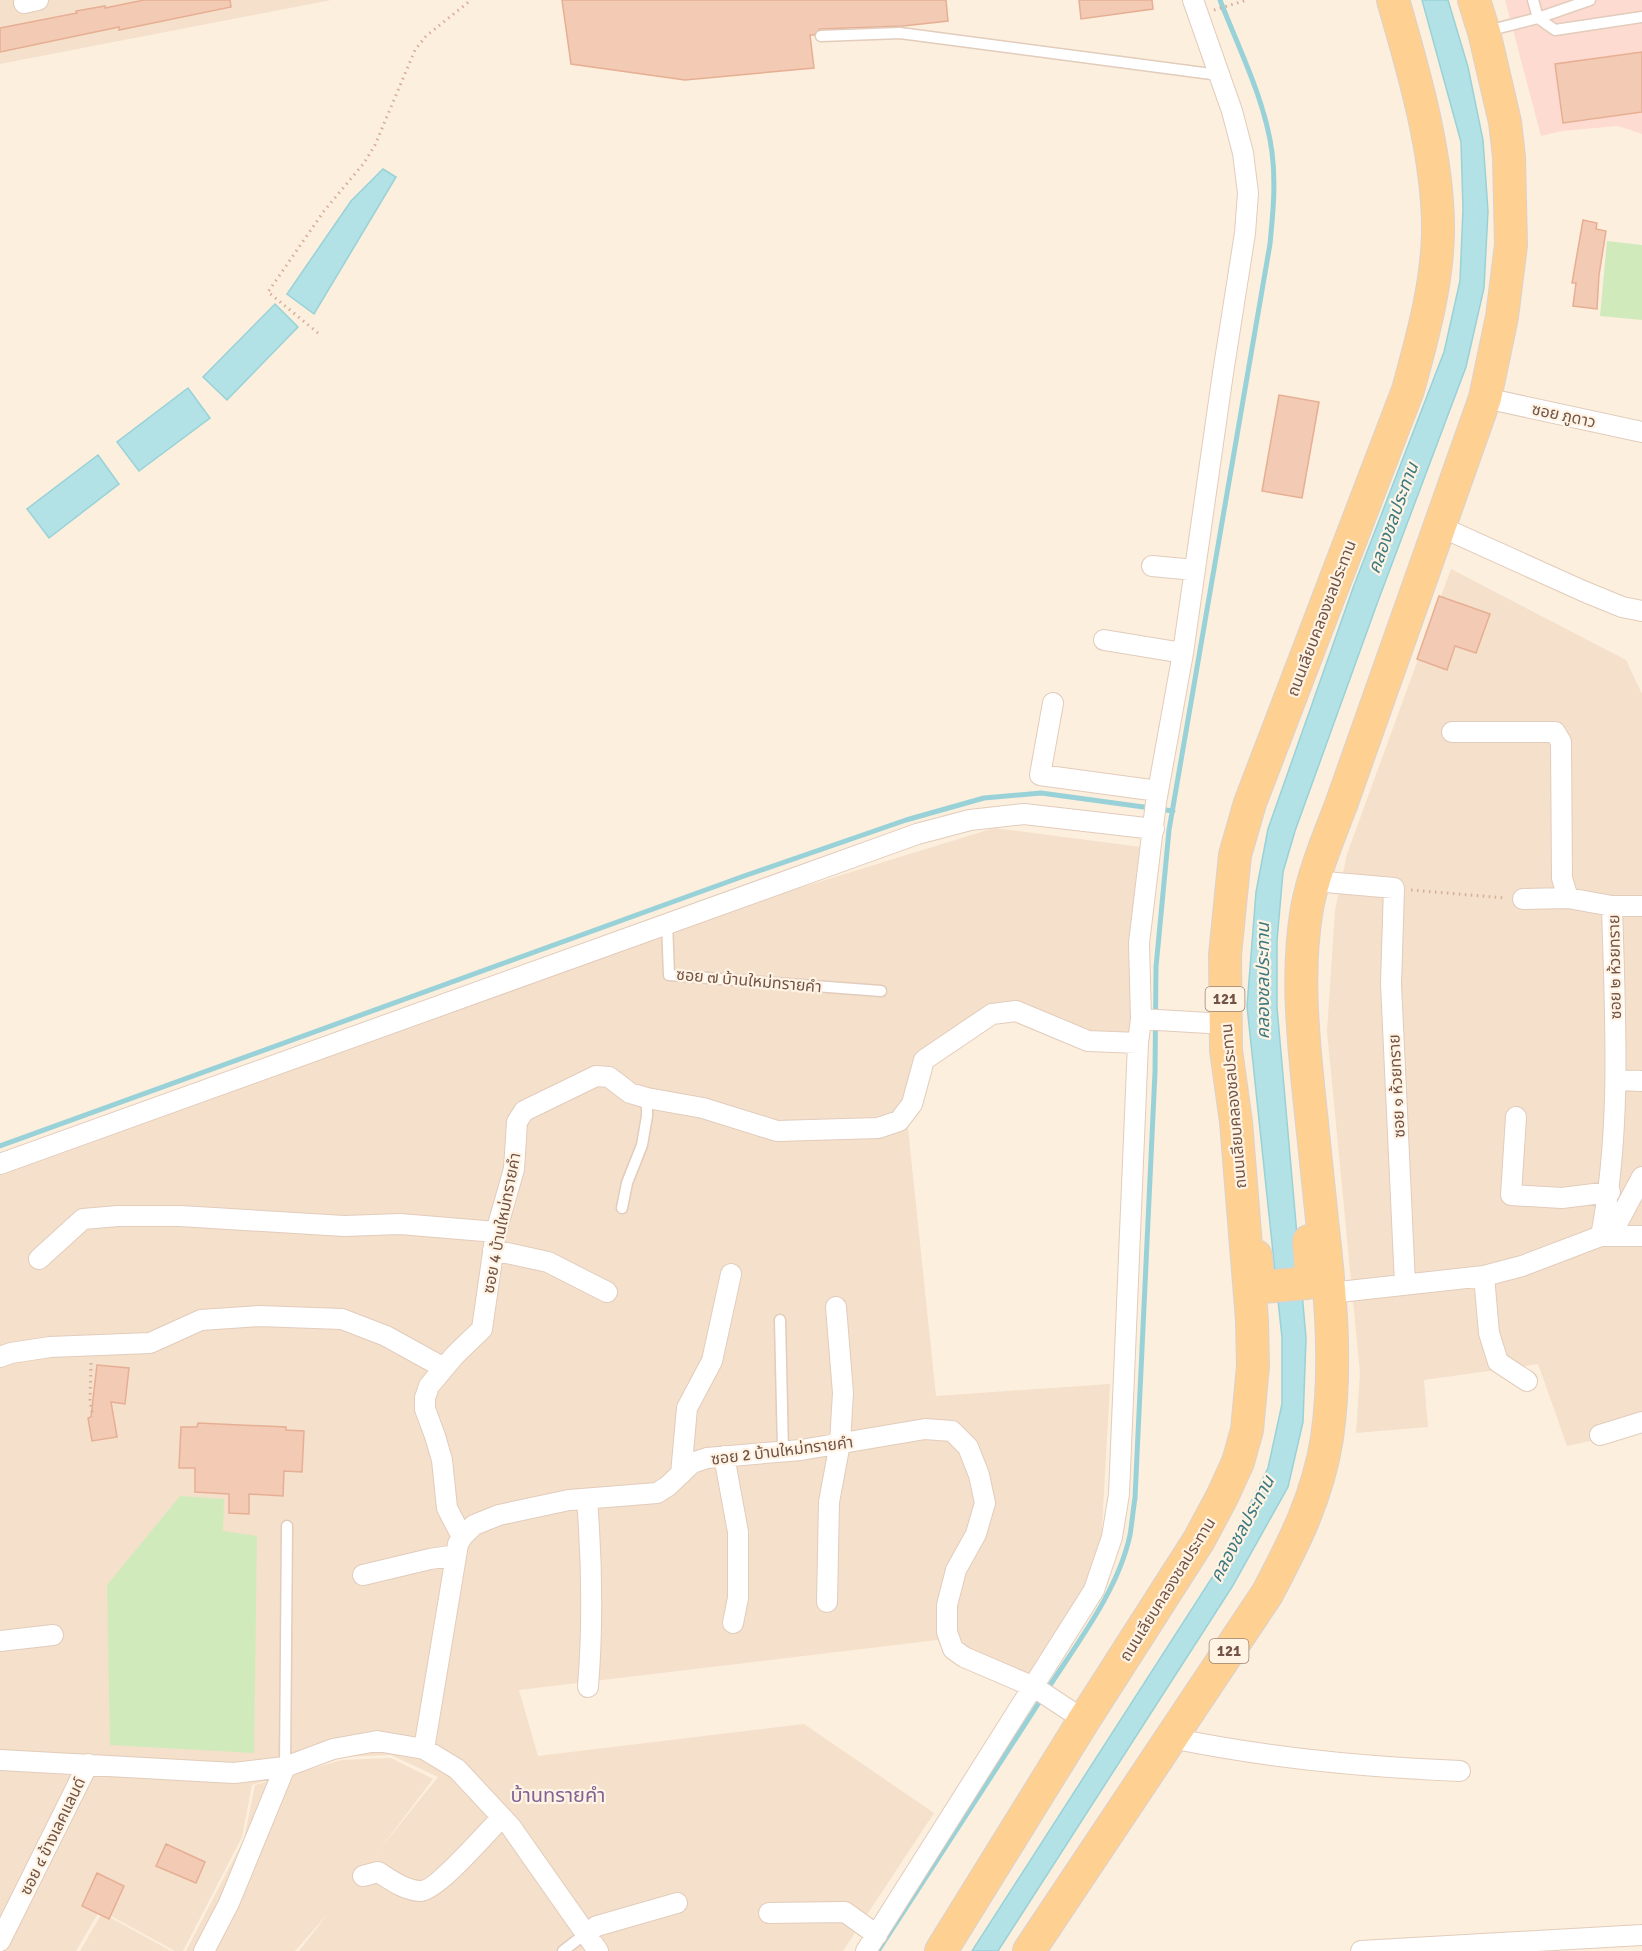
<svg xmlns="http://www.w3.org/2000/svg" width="1642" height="1951" viewBox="0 0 1642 1951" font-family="Signika,'Noto Sans Thai',sans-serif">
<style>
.residential{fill:#f4e0cb}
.commercial{fill:#fedbd0}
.green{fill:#d1eabc}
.water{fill:#b2e1e6;stroke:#98d2d8;stroke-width:1.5}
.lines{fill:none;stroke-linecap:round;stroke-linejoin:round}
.stream{stroke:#98d2d8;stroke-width:5}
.building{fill:#f3cab4;stroke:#e6af94;stroke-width:1.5}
.service-casing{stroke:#e2ccbc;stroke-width:13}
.minor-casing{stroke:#e2ccbc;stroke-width:22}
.primary-casing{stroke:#dad2cf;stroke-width:34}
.path{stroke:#d7ad98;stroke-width:3;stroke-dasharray:1.5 4.5;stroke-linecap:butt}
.service{stroke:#fff;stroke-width:10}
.minor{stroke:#fff;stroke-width:20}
.primary{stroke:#fed092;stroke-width:32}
.labels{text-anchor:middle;stroke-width:4.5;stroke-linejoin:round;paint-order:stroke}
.shield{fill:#fff3e4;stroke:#9c8375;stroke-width:1.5}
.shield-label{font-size:15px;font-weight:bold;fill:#725345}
.street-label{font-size:16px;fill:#725345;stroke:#fff3e4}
.water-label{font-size:18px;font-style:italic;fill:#3c7980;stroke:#fff3e4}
.quarter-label{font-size:20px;fill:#816196;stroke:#fff3e4}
</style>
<rect width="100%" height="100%" fill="#fdefdd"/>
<path class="residential" d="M0 0H331L0 64Z
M1451 569 1626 660 1642 694V1430L1567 1446 1538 1364 1424 1380 1428 1427 1356 1433 1360 1373 1327 1031 1335 910 1347 854Z
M994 828 1141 847 1131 1047 1015 1016 994 1021 928 1065 907 1119 936 1396 1110 1384 1101 1546 1081 1593 1023 1690 937 1640 519 1690 538 1756 804 1724 934 1813 843 1951H299L330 1911 295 1951H186L244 1839 255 1785 342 1760 391 1758 433 1779 376 1854 438 1777 391 1755 339 1757 252 1785 242 1837 183 1951H175L100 1910 76 1951H0V1173L747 904Z
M102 1913 171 1951H80Z"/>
<path class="commercial" d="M1505 0H1642V134L1618 126 1562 131 1541 136Z"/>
<path class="green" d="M1607 241 1642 245V320L1600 316Z
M180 1496 224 1499 223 1531 257 1536 254 1753 110 1745 107 1585Z"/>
<path class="water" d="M1422 0H1448L1468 67 1483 140 1488 211 1484 288 1466 367 1378 601 1295 831 1283 872 1277 941V1007L1306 1338 1303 1422 1288 1487 1232 1587 998 1951H972L1215 1573 1268 1468 1282 1404V1338L1247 1006 1256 892 1268 829 1353 588 1444 352 1460 281 1463 209 1461 142Z
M383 169 396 177 314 314 287 294 351 201Z
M275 304 298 327 227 400 203 377Z
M188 388 210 418 139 471 117 442Z
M98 455 119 484 49 538 27 509Z"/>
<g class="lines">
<path class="stream" d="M0 1146 744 876 906 820 984 798 1041 793 1173 811
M1047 1690C1077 1643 1118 1591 1130 1535 1132 1523 1133 1510 1135 1498L1155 1072 1156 967 1169 830 1270 244C1273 213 1276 183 1272 152 1265 100 1239 49 1220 0
M878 1951 1042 1698"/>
</g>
<path class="building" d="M144 0H230L231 7 119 30V27L0 52V28L77 13 76 11 105 6V8Z
M562 0H946L948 21 903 26 820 29 814 35H810L814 68 685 80 571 64Z
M1079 0H1152L1153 9 1081 19Z
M1642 52V112L1563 123 1555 64Z
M1583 220 1597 223 1596 229 1606 231 1599 275 1597 309 1573 306 1576 283H1572Z
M1279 395 1319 402 1302 498 1262 491Z
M1439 596 1490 614 1476 653 1455 646 1447 670 1417 659Z
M97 1365 129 1368 125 1404 111 1402 117 1437 92 1441 88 1418 91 1417Z
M198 1423 286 1427V1430L304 1431 302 1472 284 1471 283 1496 249 1494V1514L229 1513V1494L195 1492V1468H179L181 1427H197Z
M166 1844 205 1862 196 1883 156 1866Z
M97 1873 124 1886 109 1919 82 1906Z"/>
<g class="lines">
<g class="service-casing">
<path id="service" d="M1533 0 1538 18 1555 30 1642 17
M1487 31 1538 18 1590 0
M821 36 900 33 1219 75
M667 922 669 975 881 991
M622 1208 627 1183 642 1145 647 1116V1098
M780 1320 783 1451
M285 1767 287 1526
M563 1951 585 1934"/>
</g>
<g class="minor-casing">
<path id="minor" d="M24 3 38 0
M1485 398 1642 432
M1439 526 1583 591 1622 607 1642 611
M1152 566 1195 570
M1104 640 1183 653
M1053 703 1040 775 1158 791
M1452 732H1555L1561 742 1562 878 1568 898 1612 906C1615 1016 1622 1127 1601 1236
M1314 881 1394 888 1391 984 1405 1284
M1523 899 1568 898
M1612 906H1642
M1141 1019 1225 1024
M1616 1080 1642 1081
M1516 1117 1511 1195 1562 1198 1610 1192
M0 1164 917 834 970 820 1024 814 1154 829
M1611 1235 1642 1177
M493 1250 548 1262 607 1292
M39 1259 83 1219 118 1216H180L344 1226 400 1224 496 1232
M1484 1276 1489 1333 1498 1362 1527 1381
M1330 1293 1484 1276 1522 1266 1601 1236H1642
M0 1357 11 1353 50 1347 150 1343 201 1320 259 1316 342 1319 386 1336 444 1368
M1600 1435 1642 1422
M724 1456 738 1532V1598L733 1623
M681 1474 687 1408 712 1361 731 1274
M587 1499C592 1562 593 1624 588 1687
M462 1537 447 1508 442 1460 435 1436 425 1409V1398L429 1386 455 1355 482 1329 496 1232 514 1169 517 1122 524 1111 596 1076 609 1077 630 1093 647 1098 703 1108 777 1131 878 1128 899 1121 912 1104 924 1060 992 1014 1016 1011 1088 1041 1138 1043
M363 1575 430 1559 456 1555
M827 1602 829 1502 840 1443 843 1393 836 1307
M0 1641 53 1635
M1172 1738C1267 1758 1364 1767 1460 1771
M424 1749 458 1544 462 1537 474 1525 499 1515 569 1500 657 1493 668 1486 692 1463 707 1458 801 1450 925 1429 952 1431 968 1447 979 1475 985 1503 976 1534 956 1570 947 1605V1632L953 1649 964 1657 1034 1687 1084 1720
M0 1760 234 1773 285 1767 333 1749 377 1741 424 1749 457 1769 511 1827 598 1951
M363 1876 378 1872C391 1880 404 1890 420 1891 436 1892 489 1830 502 1817
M769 1913 845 1912 877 1935
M585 1934 597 1926 677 1903
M0 1941 88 1764
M204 1951 229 1903 285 1767
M866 1951 1094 1590 1112 1537 1119 1494 1138 1043 1141 1019 1139 943 1156 802 1183 653 1223 373 1245 233 1248 193 1243 153 1232 111 1193 0
M1361 1951 1642 1935"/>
</g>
<g class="primary-casing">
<path id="primary" d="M1256 1256 1258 1281 1263 1287 1307 1283C1314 1269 1309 1255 1309 1241
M941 1951 1084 1720 1199 1540 1222 1497 1238 1462 1247 1430 1253 1366 1252 1320 1236 1122 1226 1050 1225 955 1235 855 1250 803 1408 390C1422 339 1437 286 1438 233 1439 158 1414 72 1393 0
M1029 1951 1267 1594C1294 1543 1318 1496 1327 1438 1337 1368 1331 1299 1323 1229 1318 1181 1313 1133 1308 1085 1302 1026 1297 967 1307 908 1314 872 1328 839 1341 805L1485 398 1502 317 1511 245 1509 157 1505 122 1484 32 1474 0"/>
</g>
<path class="path" d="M1214 10 1247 0
M318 333 268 292 324 211 364 163 375 145 415 50 426 36 471 0
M1411 890 1506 898
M91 1363 90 1401 93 1417"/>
<use href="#service" class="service"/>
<use href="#minor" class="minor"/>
<use href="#primary" class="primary"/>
</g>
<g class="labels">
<g class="shield">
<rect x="1205.5" y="987" width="39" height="24" rx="4.5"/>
<rect x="1209.5" y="1639" width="39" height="24" rx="4.5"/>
</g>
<g class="shield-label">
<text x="1225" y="1004">121</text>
<text x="1229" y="1656">121</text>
</g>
<g class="street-label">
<text transform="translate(1564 415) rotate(12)" y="6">ซอย ภูดาว</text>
<text transform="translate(1321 618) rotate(-69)" y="6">ถนนเลียบคลองชลประทาน</text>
<text transform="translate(1614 967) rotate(-91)" y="6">ซอย ๒ ห้วยทราย</text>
<text transform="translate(749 980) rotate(5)" y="6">ซอย ๗ บ้านใหม่ทรายคำ</text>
<text transform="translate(1396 1086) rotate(-93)" y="6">ซอย ๑ ห้วยทราย</text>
<text transform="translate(1233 1106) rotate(-95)" y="6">ถนนเลียบคลองชลประทาน</text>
<text transform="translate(501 1223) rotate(-79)" y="6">ซอย 4 บ้านใหม่ทรายคำ</text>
<text transform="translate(782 1450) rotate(-7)" y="6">ซอย 2 บ้านใหม่ทรายคำ</text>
<text transform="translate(1167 1589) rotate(-58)" y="6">ถนนเลียบคลองชลประทาน</text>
<text transform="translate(52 1836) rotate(-64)" y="6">ซอย ๔ ข้างเลคแลนด์</text>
</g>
<g class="water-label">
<text transform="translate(1393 518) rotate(-70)" y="6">คลองชลประทาน</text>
<text transform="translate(1263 981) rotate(-90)" y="6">คลองชลประทาน</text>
<text transform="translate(1242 1529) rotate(-62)" y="6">คลองชลประทาน</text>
</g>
<g class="quarter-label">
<text x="558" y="1802">บ้านทรายคำ</text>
</g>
</g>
</svg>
